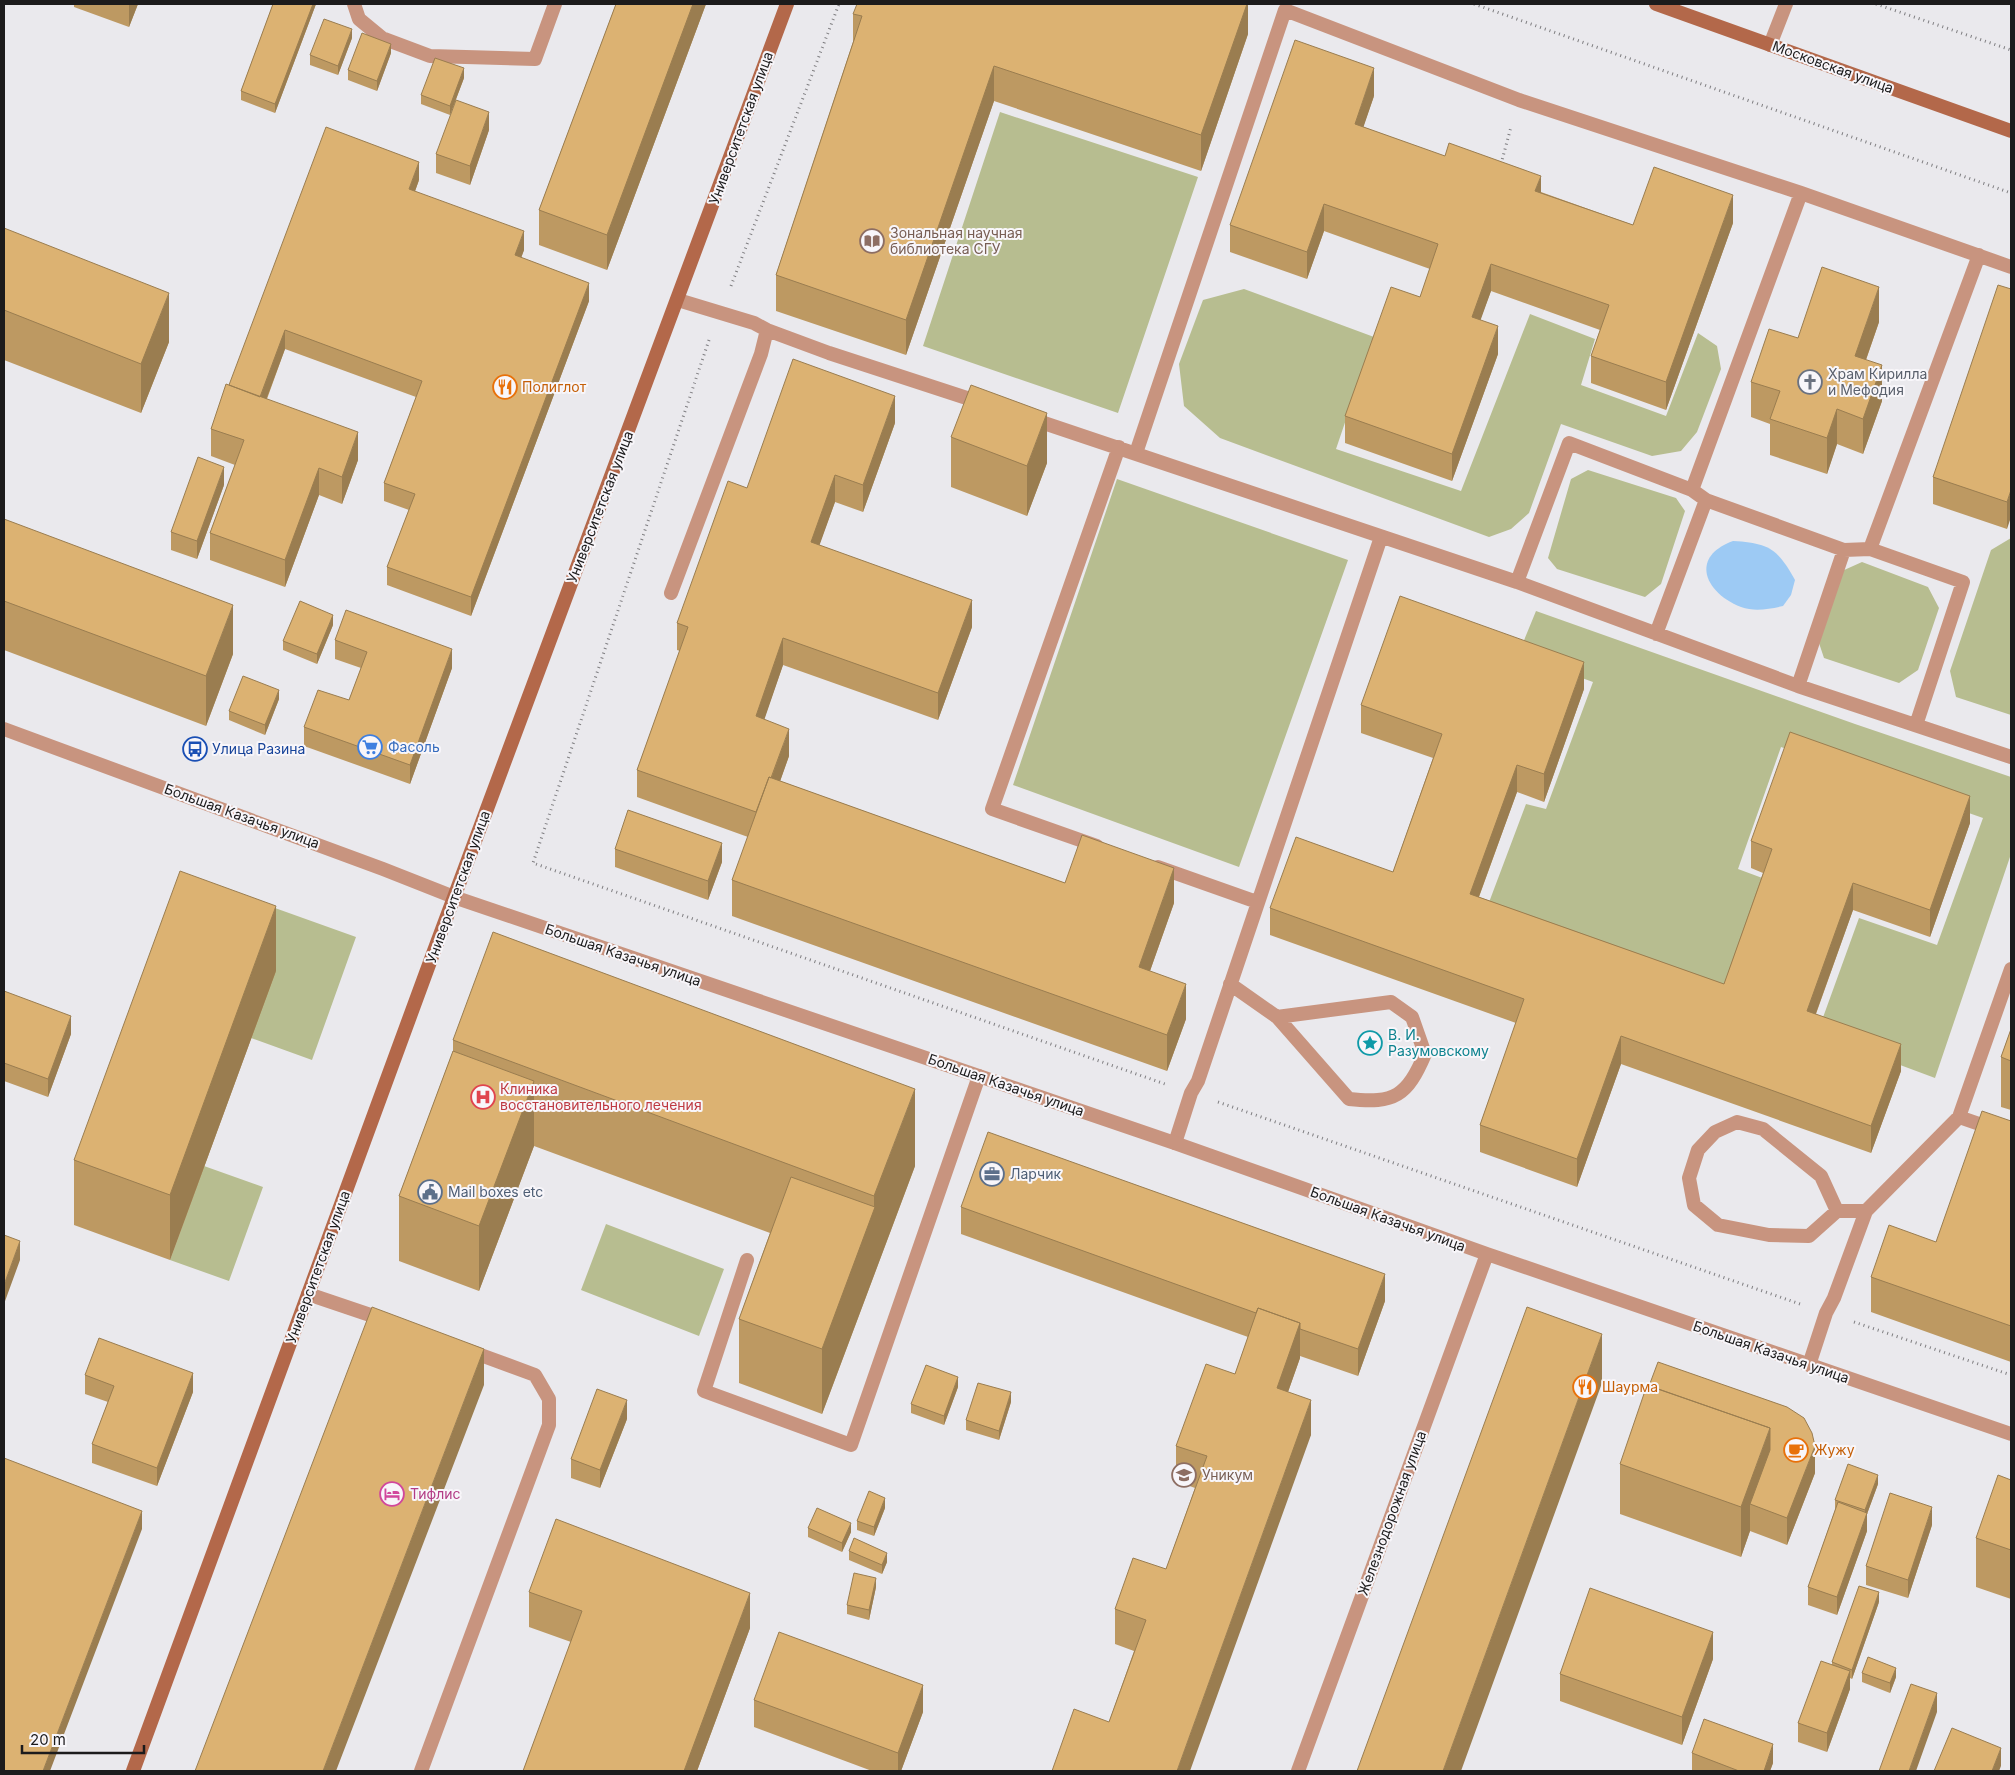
<svg xmlns="http://www.w3.org/2000/svg" width="2015" height="1775" viewBox="0 0 2015 1775" font-family="Inter,sans-serif">
<style>
.green{fill:#b7bd90}
.water{fill:#9dcaf4}
.lines{fill:none;stroke-linecap:round;stroke-linejoin:round}
.path{stroke:#7f7e81;stroke-width:3;stroke-dasharray:1 4;stroke-linecap:butt}
.service{stroke:#c8947f;stroke-width:14}
.minor{stroke:#c8947f;stroke-width:14}
.secondary{stroke:#b3684a;stroke-width:14}
.wall{fill:#bd9962}
.shaded-wall{fill:#9a7d50}
.building{fill:#dcb272;stroke:#9a7d50}
.labels{text-anchor:middle;stroke-width:4;stroke-linejoin:round;paint-order:stroke}
.street-label{font-size:14px;fill:#1c1b1c;stroke:#f8f6fa}
.education-label{font-size:14px;fill:#785e54;stroke:#f8f6fa;text-anchor:start}
.worship-label{font-size:14px;fill:#5b616d;stroke:#f8f6fa;text-anchor:start}
.food-label{font-size:14px;fill:#c56008;stroke:#f8f6fa;text-anchor:start}
.shop-label{font-size:14px;fill:#366cbe;stroke:#f8f6fa;text-anchor:start}
.transit-label{font-size:14px;fill:#164399;stroke:#f8f6fa;text-anchor:start}
.culture-label{font-size:14px;fill:#0d838f;stroke:#f8f6fa;text-anchor:start}
.health-label{font-size:14px;fill:#be3a42;stroke:#f8f6fa;text-anchor:start}
.service-label{font-size:14px;fill:#4e5e75;stroke:#f8f6fa;text-anchor:start}
.hotel-label{font-size:14px;fill:#b23c85;stroke:#f8f6fa;text-anchor:start}
</style>
<rect width="100%" height="100%" fill="#eae9ed"/>
<path class="green" d="M1000 112 1198 177 1118 413 923 346Z
M1244 289 1374 337 1336 449 1461 491 1530 314 1595 339 1581 385 1666 416 1698 333 1717 346 1721 369 1697 432 1681 451 1652 456 1561 424 1529 513 1511 529 1489 537 1220 438 1184 406 1179 364 1203 300Z
M1588 470 1676 498 1685 511 1661 584 1645 597 1557 569 1548 558 1571 479Z
M1117 479 1348 560 1239 867 1013 785Z
M2011 538V715L1956 697 1950 671 1991 550Z
M1862 562 1928 587 1939 608 1918 670 1899 683 1824 658 1818 640 1842 571Z
M1536 611 1855 724 2011 777V854L1935 1078 1817 1034 1859 918 1937 945 1983 818 1781 747 1738 869 1765 879 1722 998 1485 913 1526 804 1546 809 1593 682 1518 655Z
M200 881 356 937 312 1060 251 1038Z
M204 1166 263 1187 229 1281 170 1260Z
M606 1224 724 1269 699 1336 581 1290Z"/>
<path class="water" d="M1733 541C1769 543 1778 549 1795 580L1791 595 1783 606C1769 609 1755 612 1741 607 1705 593 1689 557 1733 541Z"/>
<g class="lines">
<path class="path" d="M1474 4 2011 193
M1876 4 2011 50
M1501 164 1511 127
M731 286 839 4
M709 340 533 863 1165 1084
M1218 1102 1800 1304
M1854 1322 2011 1375"/>
<path class="service" d="M354 4 359 19 382 38 430 56 535 59 555 4
M1770 45 1786 4
M678 300 754 323 767 330 829 353 982 403
M1029 418 1517 582 1798 686 2011 757
M1136 453 1285 10 1519 100 1801 193 2011 267
M1692 490 1801 193
M1870 549 1979 255
M1517 582 1569 443 1692 490 1706 500 1844 550 1870 549 1963 582 1916 725
M671 593 761 354 767 330
M1656 634 1706 500
M1798 686 1844 550
M1097 846 992 809 1119 447
M1158 867 1257 902
M1230 984 1277 1017 1391 1002 1412 1017 1425 1054C1407 1096 1395 1104 1349 1099L1277 1017
M1959 1117 2011 1135
M1175 1143 1191 1093 1198 1081 1381 537
M1837 1211 1809 1236 1769 1235 1718 1225 1694 1205 1689 1178 1698 1150 1715 1132 1737 1122 1763 1129 1821 1176 1837 1211H1866
M747 1260 704 1391 851 1445 979 1076
M308 1294 385 1320
M1809 1365 1826 1313 1834 1298 1866 1211 1959 1117 2011 969
M421 1771 549 1425V1399L535 1375 467 1350"/>
<path class="minor" d="M4 729 383 869 454 897 1175 1143 1487 1254 2011 1434
M1298 1771 1487 1254"/>
<path class="secondary" d="M1656 4 2011 131
M133 1771 434 951 787 4"/>
</g>
<path class="wall" d="M74 4H138L129 27 74 7Z
M273 4H316L275 113 241 100V91Z
M616 4H706L607 270 539 245V210Z
M1248 4V34L1201 171 994 101 906 355 776 311V275L853 42V14Z
M352 38 338 75 310 65V55Z
M391 53 377 91 348 80V70Z
M464 78 450 115 421 104V95Z
M1374 96 1363 127 1541 192 1633 225 1733 223 1666 410 1591 383V356L1600 330 1491 291 1480 320 1498 354 1452 481 1345 443V416L1420 297 1430 269 1324 231 1307 279 1230 252V225Z
M489 130 470 185 436 173V154Z
M419 180 415 191 524 250 521 258 589 301 471 616 387 585V567L409 510 384 501V483L416 397 285 349 267 399 358 460 342 504 319 495 285 587 210 560V533L235 465 211 456V429L229 385Z
M4 228 169 342 141 413 4 360Z
M2011 289 2007 529 1933 504V477Z
M1879 322 1866 360 1882 401 1863 454 1837 444 1827 474 1770 455V424L1751 417V382L1798 338Z
M895 423 863 512 835 502 819 545 972 627 938 720 783 665 764 719 789 756 780 781 1065 883 1174 903 1150 971 1186 1019 1167 1071 732 916V880L748 837 637 797V770L680 651 677 650V623L747 488Z
M951 437 1047 463 1027 516 951 487Z
M224 485 197 559 171 550V532Z
M4 519 233 654 206 726 4 650Z
M333 625 317 664 283 650V641Z
M335 640 452 668 410 784 304 746V727L349 700 361 668 335 659Z
M1584 689 1544 802 1517 792 1479 897 1724 984 1763 873 1751 868V841L1970 823 1930 937 1853 910 1816 1014 1901 1071 1871 1153 1621 1064 1577 1187 1480 1152V1125L1516 1023 1270 935V908L1393 872 1433 758 1361 733V705Z
M279 699 265 735 229 720V711Z
M615 849 722 862 708 900 615 867Z
M276 971 170 1260 74 1225V1160Z
M4 991 71 1034 48 1097 4 1081Z
M2011 1029V1110L2001 1107V1057Z
M453 1040 915 1166 822 1414 739 1383V1319L770 1233 534 1146 479 1291 399 1261V1196L453 1051Z
M2011 1121V1362L1871 1312V1277L1936 1242Z
M961 1207 1385 1301 1358 1376 1300 1356V1358L1288 1392 1311 1435 1109 1722 1134 1651 1115 1644V1609L1166 1569 1195 1488 1176 1481V1446L1235 1374 1248 1337 961 1234Z
M85 1375 193 1392 157 1486 92 1463V1444L108 1402 85 1394Z
M958 1387 944 1425 911 1413V1404Z
M1011 1402 999 1440 966 1430V1420Z
M627 1419 600 1488 571 1478V1459Z
M1620 1464 1815 1473 1787 1545 1750 1531 1741 1557 1620 1514Z
M2011 1480V1599L1976 1587V1538Z
M1878 1484 1867 1514V1531L1837 1615 1808 1605V1587L1835 1510V1500Z
M885 1508 874 1536 857 1530V1521Z
M1932 1525 1908 1598 1866 1585V1566Z
M808 1528 851 1532 842 1552 808 1537Z
M849 1551 887 1562 882 1574 849 1560Z
M876 1587 869 1620 847 1614V1605Z
M529 1592 750 1628 697 1771H523L571 1642 529 1627Z
M1879 1602 1852 1679 1850 1678V1689L1827 1752 1798 1742V1723L1832 1665V1662Z
M1713 1659 1682 1745 1560 1701V1674Z
M1862 1673 1896 1677 1890 1693 1862 1682Z
M754 1700 923 1712 901 1771H872L754 1727Z
M1692 1753 1773 1763 1770 1771H1692Z"/>
<path class="shaded-wall" d="M129 4H138L129 27Z
M313 4H316L275 113V104Z
M693 4H706L607 270V235Z
M1247 4H1248V34L1201 171V135Z
M352 29V38L338 75V66Z
M391 44V53L377 91V81Z
M994 66V101L906 355V320Z
M464 68V78L450 115V106Z
M1374 68V96L1355 152V124Z
M489 112V130L470 185V166Z
M419 162V180L409 208V189Z
M1541 176V203L1535 191Z
M1733 195V223L1666 410V382Z
M1324 204V231L1307 279V252Z
M524 231V250L515 274V255Z
M1491 264V291L1472 344V317Z
M589 283V301L471 616V597Z
M1879 287V322L1855 391V356Z
M169 293V342L141 413V364Z
M1498 326V354L1452 481V454Z
M285 330V349L260 416V398Z
M1882 365V401L1863 454V419Z
M895 396V423L863 512V485Z
M1837 409V444L1827 474V438Z
M1047 413V463L1027 516V466Z
M358 432V460L342 504V477Z
M224 467V485L197 559V541Z
M319 468V495L285 587V560Z
M835 475V502L811 569V542Z
M2011 490V517L2007 529V502Z
M972 600V627L938 720V693Z
M233 605V654L206 726V676Z
M333 615V625L317 664V654Z
M783 638V665L756 744V716Z
M452 649V668L410 784V765Z
M1584 662V689L1544 802V774Z
M279 690V699L265 735V725Z
M789 729V756L759 841V813Z
M1517 765V792L1470 921V894Z
M1970 796V823L1930 937V910Z
M722 843V862L708 900V881Z
M1174 868V903L1139 1002V967Z
M1853 883V910L1807 1038V1011Z
M276 906V971L170 1260V1195Z
M1186 984V1019L1167 1071V1035Z
M71 1016V1034L48 1097V1079Z
M1621 1036V1064L1577 1187V1159Z
M1901 1044V1071L1871 1153V1126Z
M534 1081V1146L479 1291V1226Z
M915 1089V1166L822 1414V1349L874 1207V1196Z
M20 1241V1260L4 1304V1285Z
M1385 1274V1301L1358 1376V1349Z
M1300 1323V1358L1277 1423V1388Z
M1602 1334V1383L1461 1771H1443Z
M484 1349V1385L336 1771H323Z
M193 1373V1392L157 1486V1468Z
M958 1377V1387L944 1425V1416Z
M1011 1392V1402L999 1440V1431Z
M627 1400V1419L600 1488V1470Z
M1311 1400V1435L1190 1771H1177Z
M1770 1428V1478L1750 1504V1531L1741 1557V1507Z
M1815 1446V1473L1787 1545V1518Z
M1878 1475V1484L1867 1514V1531L1837 1615V1597L1865 1519V1510Z
M885 1498V1508L874 1536V1527Z
M1932 1507V1525L1908 1598V1580Z
M142 1511V1529L50 1771H43Z
M851 1523V1532L842 1552V1543Z
M887 1553V1562L882 1574V1565Z
M876 1578V1587L869 1620V1610Z
M1879 1592V1602L1852 1679V1670Z
M750 1593V1628L697 1771H684Z
M1713 1632V1659L1682 1745V1717Z
M1896 1668V1677L1890 1693V1683Z
M1850 1671V1689L1827 1752V1733Z
M923 1685V1712L901 1771H898V1753Z
M1937 1693V1712L1916 1771H1909Z
M1773 1744V1763L1770 1771H1764Z
M2001 1748V1766L1999 1771H1992Z"/>
<path class="building" d="M273 4H313L275 104 241 91Z
M616 4H693L607 235 539 210Z
M857 4H1247L1201 135 994 66 906 320 776 275 862 16 853 14Z
M324 19 352 29 338 66 310 55Z
M362 33 391 44 377 81 348 70Z
M1295 40 1374 68 1355 124 1445 156 1449 143 1541 176 1535 191 1633 225 1654 167 1733 195 1666 382 1591 356 1609 305 1491 264 1472 317 1498 326 1452 454 1345 416 1391 287 1420 297 1438 244 1324 204 1307 252 1230 225Z
M435 58 464 68 450 106 421 95Z
M456 100 489 112 470 166 436 154Z
M326 127 419 162 409 189 524 231 515 255 589 283 471 597 387 567 415 494 384 483 422 381 285 330 260 397 229 385Z
M4 228 169 293 141 364 4 310Z
M1822 267 1879 287 1855 356 1882 365 1863 419 1837 409 1827 438 1770 419 1780 391 1751 382 1769 329 1798 338Z
M1998 285 2011 289V490L2007 502 1933 477Z
M793 359 895 396 863 485 835 475 811 542 972 600 938 693 783 638 756 716 789 729 771 778 769 777 756 812 637 770 688 627 677 623 728 481 747 488Z
M226 384 358 432 342 477 319 468 285 560 210 533 244 440 211 429Z
M971 385 1047 413 1027 466 951 437Z
M198 457 224 467 197 541 171 532Z
M4 519 233 605 206 676 4 601Z
M1400 596 1584 662 1544 774 1517 765 1470 894 1724 984 1772 849 1751 841 1790 732 1970 796 1930 910 1853 883 1807 1011 1901 1044 1871 1126 1621 1036 1577 1159 1480 1125 1524 999 1270 908 1296 837 1393 872 1442 734 1361 705Z
M300 601 333 615 317 654 283 641Z
M346 610 452 649 410 765 304 727 318 690 349 700 367 652 335 640Z
M243 676 279 690 265 725 229 711Z
M769 777 1065 883 1082 835 1174 868 1139 967 1186 984 1167 1035 732 880Z
M628 810 722 843 708 881 615 849Z
M180 871 276 906 170 1195 74 1160Z
M493 932 915 1089 874 1196 453 1040Z
M4 991 71 1016 48 1079 4 1063Z
M2011 1029V1061L2001 1057Z
M453 1051 534 1081 479 1226 399 1196Z
M1982 1111 2011 1121V1326L1871 1277 1889 1225 1936 1242Z
M988 1132 1385 1274 1358 1349 1300 1329V1323L1258 1308 1256 1313 961 1207Z
M791 1177 875 1207 822 1349 739 1319Z
M4 1235 20 1241 4 1285Z
M372 1307 484 1349 323 1771H195Z
M1527 1307 1602 1334 1443 1771H1357Z
M1258 1308 1300 1323 1277 1388 1311 1400 1177 1771H1052L1074 1709 1109 1722 1146 1620 1115 1609 1133 1558 1166 1569 1207 1456 1176 1446 1206 1364 1235 1374Z
M99 1338 193 1373 157 1468 92 1444 114 1386 85 1375Z
M1658 1362 1787 1407 1804 1418 1812 1433 1815 1446 1787 1518 1750 1504 1770 1450V1428L1649 1386Z
M926 1365 958 1377 944 1416 911 1404Z
M978 1383 1011 1392 999 1431 966 1420Z
M1647 1385 1770 1428 1741 1507 1620 1464Z
M597 1389 627 1400 600 1470 571 1459Z
M4 1458 142 1511 43 1771H4Z
M1848 1464 1878 1475 1865 1510 1835 1500Z
M1998 1475 2011 1480V1550L1976 1538Z
M869 1491 885 1498 874 1527 857 1521Z
M1890 1493 1932 1507 1908 1580 1866 1566Z
M1838 1502 1867 1513 1837 1597 1808 1587Z
M817 1508 851 1523 842 1543 808 1528Z
M556 1519 750 1593 684 1771H523L582 1611 529 1592Z
M854 1538 887 1553 882 1565 849 1551Z
M854 1573 876 1578 869 1610 847 1605Z
M1859 1586 1879 1592 1852 1670 1832 1662Z
M1590 1588 1713 1632 1682 1717 1560 1674Z
M779 1632 923 1685 898 1753 754 1700Z
M1868 1657 1896 1668 1890 1683 1862 1673Z
M1821 1661 1850 1671 1827 1733 1798 1723Z
M1911 1684 1937 1693 1909 1771H1879Z
M1704 1719 1773 1744 1764 1771H1739L1692 1753Z
M1952 1728 2001 1748 1992 1771H1934Z"/>
<defs>
<g id="library-ring" transform="scale(1.25)"><circle r="9.5" fill="#f8f6fa" stroke="#8d6e63" stroke-width="1.5"/><path d="M-6-4Q-3-5.5-.7-3.5V5Q-3 3-6 4ZM6-4Q3-5.5 .7-3.5V5Q3 3 6 4Z" fill="#8d6e63"/></g>
<g id="church-ring" transform="scale(1.25)"><circle r="9.5" fill="#f8f6fa" stroke="#6b7280" stroke-width="1.5"/><path d="M-1.2-6h2.4v3.5h3.3v2.4h-3.3V6h-2.4V-.1h-3.3v-2.4h3.3Z" fill="#6b7280"/></g>
<g id="restaurant-ring" transform="scale(1.25)"><circle r="9.5" fill="#f8f6fa" stroke="#e8710a" stroke-width="1.5"/><path d="M-5-6h1v4h1v-4h1v4h1v-4h1v5L-1.5 .5V6h-2V.5L-5-1ZM5-6V6H3V1.5H1.5Q1.5-4 5-6Z" fill="#e8710a"/></g>
<g id="supermarket-ring" transform="scale(1.25)"><circle r="9.5" fill="#f8f6fa" stroke="#3f7fe0" stroke-width="1.5"/><path d="M-6-5.5h2.5l.6 2H6L4.5 2H-2.5L-4.4-4H-6ZM-1.5 3.2a1.3 1.3 0 1 0 .1 0ZM3 3.2a1.3 1.3 0 1 0 .1 0Z" fill="#3f7fe0"/></g>
<g id="bus-ring" transform="scale(1.25)"><circle r="9.5" fill="#f8f6fa" stroke="#1a4fb4" stroke-width="1.5"/><path d="M-5-6H5V4H4V6H2V4H-2V6H-4V4H-5ZM-3.5-4V0h7V-4ZM-3.5 1.2v1.5H-2V1.2ZM2 1.2v1.5H3.5V1.2Z" fill="#1a4fb4"/></g>
<g id="sight-ring" transform="scale(1.25)"><circle r="9.5" fill="#f8f6fa" stroke="#0f9aa8" stroke-width="1.5"/><path d="M0-6L1.8-2.2L6-1.7L2.9 1.2L3.7 5.4L0 3.3L-3.7 5.4L-2.9 1.2L-6-1.7L-1.8-2.2Z" fill="#0f9aa8"/></g>
<g id="hospital-ring" transform="scale(1.25)"><circle r="9.5" fill="#f8f6fa" stroke="#e0444e" stroke-width="1.5"/><path d="M-5-5h3v3.5h4V-5h3V5h-3V1.5h-4V5h-3Z" fill="#e0444e"/></g>
<g id="office-ring" transform="scale(1.25)"><circle r="9.5" fill="#f8f6fa" stroke="#5c6f8a" stroke-width="1.5"/><path d="M-6-3h4V-5.5h4V-3h4V5H-6ZM-1-4.5V-3h2v-1.5ZM-6 0V1H6V0Z" fill="#5c6f8a"/></g>
<g id="civic-ring" transform="scale(1.25)"><circle r="9.5" fill="#f8f6fa" stroke="#5c6f8a" stroke-width="1.5"/><path d="M-.6-6.5H3V-4.5H.6V-3L4-1V1h2V6H-6V1h2V-1L-.6-3ZM-1.2 2.5V6h2.4V2.5Z" fill="#5c6f8a"/></g>
<g id="cafe-ring" transform="scale(1.25)"><circle r="9.5" fill="#f8f6fa" stroke="#e8710a" stroke-width="1.5"/><path d="M-5.5-4.5H6V0H3Q3 3.5 0 3.5H-2.5Q-5.5 3.5-5.5 0ZM3-3.2v2h1.7v-2ZM-6 4.5H4V6H-6Z" fill="#e8710a"/></g>
<g id="school-ring" transform="scale(1.25)"><circle r="9.5" fill="#f8f6fa" stroke="#8d6e63" stroke-width="1.5"/><path d="M0-5L7-2L0 1L-7-2ZM-4 1L0 2.5L4 1V4Q0 6-4 4Z" fill="#8d6e63"/></g>
<g id="hotel-ring" transform="scale(1.25)"><circle r="9.5" fill="#f8f6fa" stroke="#d1479c" stroke-width="1.5"/><path d="M-6-4.5h1.5V1H6V5H4.5V3h-9V5H-6ZM-4 0a1.8 1.8 0 1 1 3.6 0ZM.5 0V-2.5h3Q6-2.5 6 0Z" fill="#d1479c"/></g>
</defs>
<g fill-rule="evenodd">
<use href="#library-ring" x="872" y="241"/>
<use href="#church-ring" x="1810" y="382"/>
<use href="#restaurant-ring" x="505" y="387"/>
<use href="#supermarket-ring" x="370" y="747"/>
<use href="#bus-ring" x="195" y="749"/>
<use href="#sight-ring" x="1370" y="1043"/>
<use href="#hospital-ring" x="483" y="1097"/>
<use href="#office-ring" x="992" y="1174"/>
<use href="#civic-ring" x="430" y="1192"/>
<use href="#restaurant-ring" x="1585" y="1387"/>
<use href="#cafe-ring" x="1796" y="1450"/>
<use href="#school-ring" x="1184" y="1475"/>
<use href="#hotel-ring" x="392" y="1494"/>
</g>
<g class="labels">
<g class="street-label">
<text transform="translate(1833 67) rotate(20)" y="5">Московская улица</text>
<text transform="translate(741 128) rotate(-70)" y="5">Университетская улица</text>
<text transform="translate(600 507) rotate(-69)" y="5">Университетская улица</text>
<text transform="translate(242 816) rotate(20)" y="5">Большая Казачья улица</text>
<text transform="translate(458 887) rotate(-70)" y="5">Университетская улица</text>
<text transform="translate(623 955) rotate(19)" y="5">Большая Казачья улица</text>
<text transform="translate(1006 1085) rotate(19)" y="5">Большая Казачья улица</text>
<text transform="translate(1388 1219) rotate(20)" y="5">Большая Казачья улица</text>
<text transform="translate(318 1267) rotate(-70)" y="5">Университетская улица</text>
<text transform="translate(1771 1352) rotate(19)" y="5">Большая Казачья улица</text>
<text transform="translate(1392 1513) rotate(-70)" y="5">Железнодорожная улица</text>
</g>
<g class="education-label">
<text x="890" y="238">Зональная научная<tspan x="890" dy="16">библиотека СГУ</tspan></text>
<text x="1202" y="1480">Уникум</text>
</g>
<g class="worship-label">
<text x="1828" y="379">Храм Кирилла<tspan x="1828" dy="16">и Мефодия</tspan></text>
</g>
<g class="food-label">
<text x="522" y="392">Полиглот</text>
<text x="1602" y="1392">Шаурма</text>
<text x="1814" y="1455">Жужу</text>
</g>
<g class="shop-label">
<text x="388" y="752">Фасоль</text>
</g>
<g class="transit-label">
<text x="212" y="754">Улица Разина</text>
</g>
<g class="culture-label">
<text x="1388" y="1040">В. И.<tspan x="1388" dy="16">Разумовскому</tspan></text>
</g>
<g class="health-label">
<text x="500" y="1094">Клиника<tspan x="500" dy="16">восстановительного лечения</tspan></text>
</g>
<g class="service-label">
<text x="1010" y="1179">Ларчик</text>
<text x="448" y="1197">Mail boxes etc</text>
</g>
<g class="hotel-label">
<text x="410" y="1499">Тифлис</text>
</g>
</g>
<rect width="2015" height="1775" fill="none" stroke="#1c1b1c" stroke-width="10"/>
<path d="M22 1745v8h122v-8" fill="none" stroke="#1c1b1c" stroke-width="2.5"/>
<text x="30" y="1745" font-size="15" fill="#1c1b1c" stroke="#f8f6fa" stroke-width="4" paint-order="stroke">20 m</text>
</svg>
